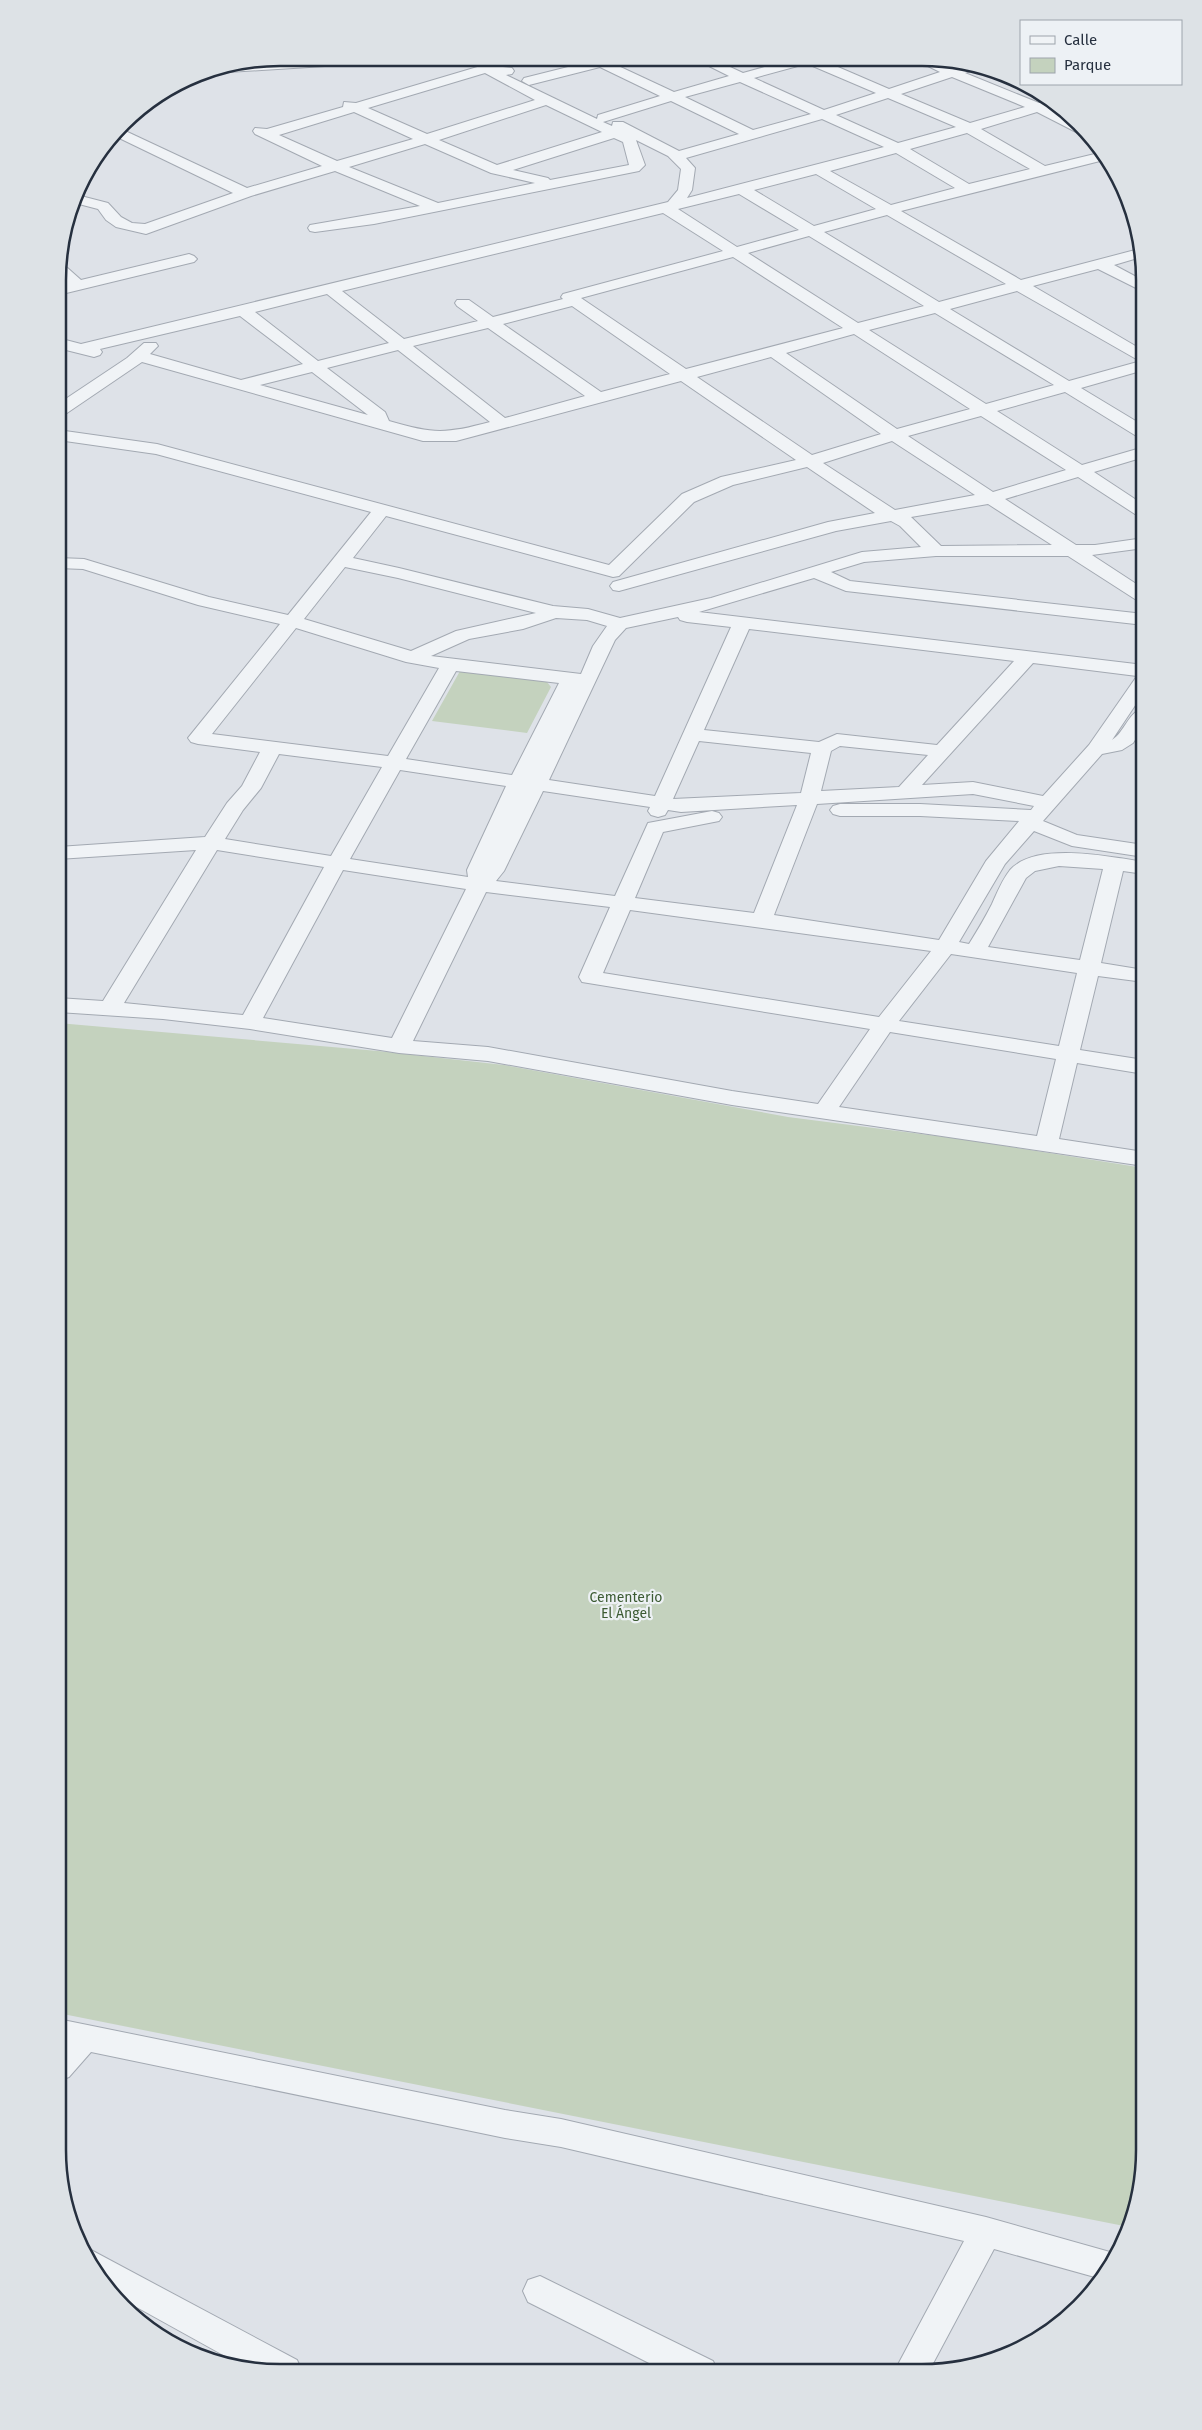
<svg xmlns="http://www.w3.org/2000/svg" width="1202" height="2430" viewBox="0 0 1202 2430" font-family="'Fira Sans',sans-serif">
<style>
.green{fill:#c4d2be}
.lines{fill:none;stroke-linecap:round;stroke-linejoin:round}
.street-casing{stroke:#a3a9b2;stroke-width:2}
.street{fill:#f0f3f6;fill-rule:evenodd}
.labels{text-anchor:middle;stroke-width:4.5;stroke-linejoin:round;paint-order:stroke}
.park-label{font-size:14px;fill:#3c5b33;stroke:#edf1f5}
.rim{fill:none;stroke:#26303f;stroke-width:2.5}
</style>
<rect width="100%" height="100%" fill="#dee2e8"/>
<path class="green" d="M460 671 547 682 551 687 527 733 432 721Z
M58 1023 378 1051 504 1065 788 1117 968 1140 1144 1168V2164L1129 2227 58 2013Z"/>
<g class="lines">
<g class="street-casing">
<path id="street" d="M327 58H395L388 62 228 72 222 69 257 62Z
M586 59 615 60 614 64 674 92 729 76 697 60H715L743 73 786 61H824L889 89 940 72 918 61 937 62 953 68 969 63 981 67 965 73 1039 103 1049 100 1058 106 1051 108 1076 121 1087 133H1078L1037 112 981 129 1045 166 1103 152 1108 159 901 211 1021 280 1139 249 1141 257 1114 265 1144 281V292L1098 269 1033 286 1144 351V370L1081 388 1144 426V438L1138 437 1065 392 997 411 1082 465 1144 447V457L1094 472 1144 505V517L1138 516 1078 477 1005 499 1076 545H1095L1144 538V548L1092 555 1144 589V602L1138 601 1068 556H936L864 562 831 572 850 581 1144 614V625L846 591 814 578 699 612 1144 665V692L1112 740C1125 732 1128 712 1144 708V726L1133 743 1122 750 1102 754 1043 821 1077 835 1144 845V857L1072 846 1034 831 1005 864 959 942 969 944C977 931 985 918 992 904 997 893 1002 880 1010 870 1036 841 1110 857 1144 862V874L1123 871 1101 963 1144 970V982L1098 976 1080 1050 1144 1060V1074L1077 1063 1059 1139 1144 1152V1166L732 1105 488 1061 399 1053 250 1029 163 1019 58 1012V998L103 1001 196 850 58 859V847L205 837 227 803 242 786 260 752 198 744 191 742 188 738 280 624 198 605 83 569 58 568V558L84 559 209 597 288 615 371 512 156 454 58 440V430L157 444 609 565 682 494 721 477 796 460 681 381 456 441H423L142 362 64 415 58 416V404L127 358 144 343H156L158 346 150 354 241 380 303 364 240 316 100 349 102 352 100 355 94 357 58 348V338L81 344 668 202 678 190 681 169 668 156 636 140 645 165 639 171 374 224 315 232 310 231 308 228 310 225 420 206 335 171 251 196 146 234 116 227 106 220 98 209 75 203 77 195 108 203 121 217 132 223 145 224 233 193 115 136 121 129 247 188 322 166 255 134 253 131 255 128 267 129 343 107 344 102 356 103 484 65 512 68 514 71 512 74 506 75 597 119 598 115 660 96 600 67 529 85 522 81 524 78 588 62ZM806 61 808 64 876 93 824 110 754 78 805 64ZM485 73 535 100 427 134 368 108ZM952 77 1025 107 970 123 901 94ZM740 82 811 114 753 130 685 97ZM888 98 956 127 898 143 836 115ZM671 101 739 134 679 151 623 122H613L612 126 603 122ZM546 105 602 132 497 165 439 140ZM354 112 413 139 337 161 279 135ZM822 119 884 147 687 198 692 190 695 168 686 158ZM967 133 1030 169 969 184 910 149ZM614 138 623 142 629 165 550 180 548 178 513 170ZM425 144 491 173 535 183 438 203 349 167ZM896 153 955 188 891 205 830 171ZM816 174 876 209 814 226 754 190ZM739 194 799 230 737 247 678 209ZM663 213 723 251 563 294 561 297 563 299 493 317 469 300H457L455 303 457 306 478 321 404 339 342 291ZM887 215 1006 284 939 302 824 232ZM809 236 924 306 858 323 748 253ZM733 257 843 328 686 369 581 298ZM1017 291 1138 360 1141 361 1069 381 950 309ZM327 294 389 343 318 361 255 312ZM572 306 670 374 601 392 503 324ZM935 313 1054 385 986 404 869 330ZM488 328 585 396 505 418 413 346ZM854 334 970 409 897 429 786 353ZM398 350 490 422C446 434 433 434 389 421L385 412 327 368ZM771 357 881 434 812 455 697 377ZM312 372 368 415 260 385ZM981 416 1066 470 993 492 908 436ZM892 441 975 495 895 510 823 463ZM807 467 875 513 828 522 613 582 610 586 613 590 619 591 836 531 891 521 900 526 921 547 862 552 711 598 620 618 588 609 553 606 399 568 353 558 386 516 613 577 619 576 694 502 733 485ZM988 504 1052 545 941 546 911 517ZM345 567 398 578 536 613 456 631 411 651 304 619ZM678 617 680 620 687 622 731 627 655 796 549 780 615 640 626 628ZM556 618 587 620 607 626 593 646 581 674 431 656 469 639 523 629ZM296 628 406 662 439 668 388 756 212 734ZM749 629 1014 661 937 745 837 734 819 742 704 730ZM1033 663 1137 676 1089 745 1043 796 973 782 922 785ZM456 671 559 683 512 775 406 759ZM699 741 811 753 801 793 673 799ZM840 746 928 755 899 787 821 791 831 751ZM279 754 382 767 331 856 225 839 243 810 261 788ZM400 770 506 786 467 870 468 877 350 859ZM543 791 650 807 648 811 651 815 658 817 665 815 668 810 681 812 797 805 754 913 635 898 663 832 719 821 722 817 719 813 712 811 648 823 615 896 496 881 504 871ZM973 794 1034 806 1031 810 920 804H840L833 806 830 810 833 814 840 816H920L1019 821 986 861 939 940 774 915 817 804ZM217 850 324 867 243 1015 124 1003ZM1059 866 1103 869 1080 960 988 947 1026 878 1035 871ZM343 870 466 889 392 1038 263 1018ZM486 892 610 907 579 977 582 982 870 1029 818 1104 732 1091 488 1047 413 1041ZM630 910 931 951 879 1017 603 973ZM951 954 1077 973 1059 1046 899 1021ZM890 1032 1056 1059 1037 1136 839 1107Z
M189 254 194 256 197 259 194 262 58 295V285L67 283 58 275 59 263 63 264 81 280Z
M58 2019 505 2110 561 2119 986 2217 1117 2254 1102 2279 994 2249 929 2371 894 2372 964 2241 561 2147 505 2138 91 2052 69 2077 58 2081Z
M91 2250 297 2360 302 2371H252L113 2294 95 2274 85 2253Z
M540 2276 713 2361 718 2372H667L528 2302 523 2291 528 2280Z"/>
</g>
<use href="#street" class="street"/>
</g>
<g class="labels">
<g class="park-label">
<text x="626" y="1602">Cementerio<tspan x="626" dy="16">El Ángel</tspan></text>
</g>
</g>
<path d="M0 0H1202V2430H0ZM280 66H922A214 214 0 0 1 1136 280V2150A214 214 0 0 1 922 2364H280A214 214 0 0 1 66 2150V280A214 214 0 0 1 280 66Z" fill="#dde2e6" fill-rule="evenodd"/>
<path class="rim" d="M280 66H922A214 214 0 0 1 1136 280V2150A214 214 0 0 1 922 2364H280A214 214 0 0 1 66 2150V280A214 214 0 0 1 280 66Z"/>
<rect x="1020" y="20" width="162" height="65" fill="#edf1f5" stroke="#9da4ac"/>
<rect x="1030" y="36" width="25" height="8" fill="#f0f3f6" stroke="#9da4ac"/>
<text x="1064" y="45" font-size="15" fill="#26303f">Calle</text>
<rect x="1030" y="58" width="25" height="15" fill="#c4d2be" stroke="#9da4ac"/>
<text x="1064" y="70" font-size="15" fill="#26303f">Parque</text>
</svg>
